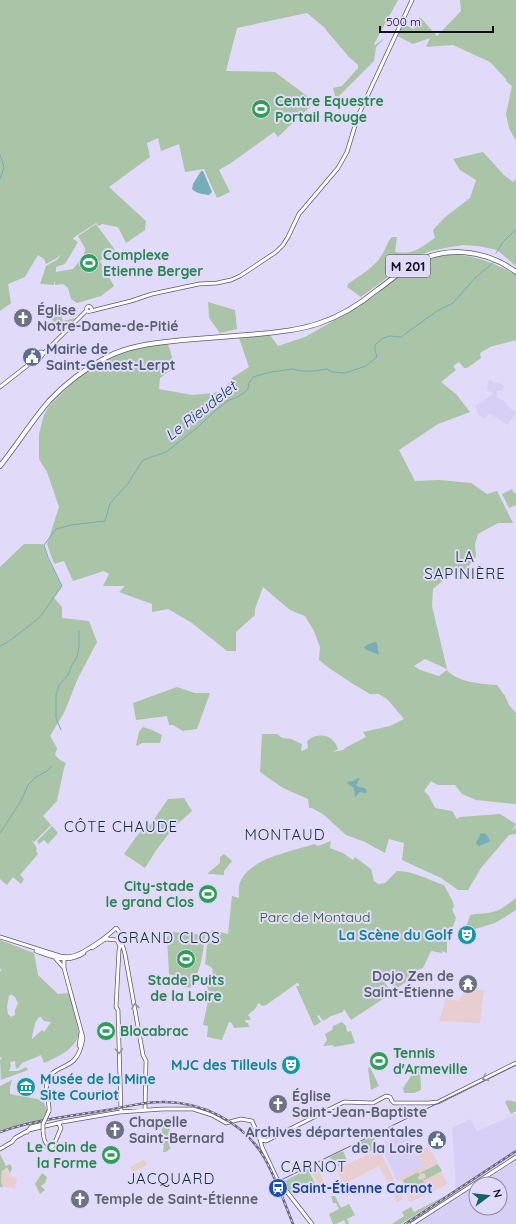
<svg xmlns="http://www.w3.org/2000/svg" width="516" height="1224" viewBox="0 0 516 1224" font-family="Quicksand,sans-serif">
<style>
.commercial{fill:#e6d0c4}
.built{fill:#d8cff6;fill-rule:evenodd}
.education{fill:#e8ced0}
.green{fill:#aac4a7;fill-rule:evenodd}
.water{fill:#75aeb9}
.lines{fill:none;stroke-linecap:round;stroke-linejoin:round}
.stream{stroke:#75aeb9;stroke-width:1}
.major-casing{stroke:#5e5872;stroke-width:4.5}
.highway-casing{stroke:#5e5872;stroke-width:5.5}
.major{stroke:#fff;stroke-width:3}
.highway{stroke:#fff;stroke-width:4}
.tram{stroke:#6a6679;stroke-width:1}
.rail-casing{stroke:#6a6679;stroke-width:2.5}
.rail{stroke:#e1daf9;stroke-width:1;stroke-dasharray:3;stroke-linecap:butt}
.major-bridge-casing{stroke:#5e5872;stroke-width:4.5;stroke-linecap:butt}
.major-bridge{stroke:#fff;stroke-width:3}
.oneway{stroke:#959498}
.labels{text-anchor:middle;stroke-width:4;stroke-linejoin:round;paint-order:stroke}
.shield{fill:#e1daf9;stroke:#514d5e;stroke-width:1}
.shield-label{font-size:13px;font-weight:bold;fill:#13111b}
.leisure-label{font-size:14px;font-weight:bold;fill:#27864d;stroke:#e1daf9;text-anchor:start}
.worship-label{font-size:14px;font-weight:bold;fill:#5b616d;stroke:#e1daf9;text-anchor:start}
.service-label{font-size:14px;font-weight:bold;fill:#4e5e75;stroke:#e1daf9;text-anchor:start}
.park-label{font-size:14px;fill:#2f5c2c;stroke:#e1daf9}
.culture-label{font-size:14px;font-weight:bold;fill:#0d838f;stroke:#e1daf9;text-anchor:end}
.transit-label{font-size:14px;font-weight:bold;fill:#164399;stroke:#e1daf9;text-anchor:start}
.water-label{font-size:15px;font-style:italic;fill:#043c45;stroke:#e1daf9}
.neighbourhood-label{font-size:15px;letter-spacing:1px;fill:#103334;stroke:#e1daf9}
</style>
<rect width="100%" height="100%" fill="#e1daf9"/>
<path class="commercial" d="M144 1159 147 1165 133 1172 130 1167Z
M317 1167 325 1184 301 1196 299 1193 318 1184 311 1170Z"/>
<path class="built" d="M489 379 493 382 503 385 504 387 503 390 497 391V397L507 403V406L516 412 508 425 489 413 485 418 478 415 476 406 478 404 492 395 493 393 488 391 487 389Z
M516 1114V1149L510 1153 516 1150V1224H413L456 1189 452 1128 470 1119 477 1131ZM476 1184H500V1208H476Z
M407 1132 424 1166 397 1180 380 1145Z"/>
<path class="education" d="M467 989 484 990 480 1023 439 1021 447 996H449L448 999 458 1001Z
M428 1147 430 1151 433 1154 447 1183 446 1185 410 1202 399 1178 423 1166 416 1151 422 1148 423 1149Z
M379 1149 403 1199 397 1202 379 1166 344 1184 336 1170Z
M7 1167 12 1177 17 1178 15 1188 14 1189 13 1188 5 1187 1 1183 3 1169Z"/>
<path class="green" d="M0 0H398L374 44 375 45 385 38 376 47 374 61 336 99 333 88 342 86 358 68V65L349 57 326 30 325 28 307 13 237 28 226 71 275 72 315 102 278 137 274 132 231 163 219 170 230 192 217 198 204 169 185 172 179 144 161 151 158 138 147 143 150 157 109 187 146 221 145 230 126 243 118 227 102 224 99 226 96 223 73 238V239L78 242 65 264 56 267V272L73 269 83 257 85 251V248L78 236 96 224C102 233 109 241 115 250L100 261 114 286 101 296 77 303 71 299 68 288 63 284 55 285V280L54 285 40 284 46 266 58 259 61 254 57 258 46 264 44 259 38 255 25 277 8 284 11 303 0 311Z
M460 0H516V141L509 128 506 114 512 86 506 81V79L490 62 453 45 426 47 430 38 413 44 397 36 403 24 414 29 420 17 437 36 461 11Z
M483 152 504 175 513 182 516 179V266L497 250 478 246 463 245 445 248 431 251 415 257 361 297 347 287 348 284C360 275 376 267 383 253 387 247 387 242 392 237H397L395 252C414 255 420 248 435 238L433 230 444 218 470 198 476 180 460 170 453 159Z
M445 254C473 254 492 262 516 275V340L490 347 480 353 481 358 467 368H464L459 362 453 366 456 370 441 382 456 394 470 412 438 424 399 450 415 481 440 480 471 483 487 494 497 491 513 523H498L478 534 475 544 476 557 466 569 447 577 433 589 432 606 447 669 425 659 414 666 420 670 439 676 447 670C456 682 482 684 497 685L505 696 509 705 516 713V804L476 800 462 794 455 785H438L431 781 424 791 429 796 435 808 452 811 457 819 460 817 500 814 516 824 512 831 516 827V834L509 835 481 868 468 890H458L441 878 402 860 404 843 389 839 385 853 365 842 346 835 324 815 312 808H309L308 799 283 788 260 772 262 734H277L282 738 291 739 302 744 301 750 302 751 308 748 307 741C318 732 333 734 338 749L333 752 343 750 345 748 366 737 363 732 390 726 404 719 388 700 379 694H370L350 682 329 668 319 660 320 647 314 631 305 616 290 610 263 587 255 609V615L236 632V651H227L192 623 168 609 152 612V604L119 592 125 586H103L109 574 104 571 73 581 64 561 54 564 47 544 59 507 47 472 39 459V434L44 415 49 406 73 382 98 364 125 351 148 345 168 344 175 367 160 378 159 389 192 395 222 392 232 378 249 367 239 338 270 335 278 346 305 337 344 315 371 298 405 271 417 263Z
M208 302 235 310 237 329 220 333 209 318Z
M60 312 63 321 75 318 61 333 50 316Z
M512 489 514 493H516V505L509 508 502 494Z
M24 544H43L48 558 62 586 54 598 62 607V618L89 621 97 642 78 678 64 713 50 736 57 748 55 755 60 760 66 763 64 768 57 801 43 816 51 825 34 842 31 839 37 848 36 851 38 854 20 875 24 879 21 884 13 877 7 885 0 879V567Z
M177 687 195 693H210L197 729 183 731 173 725H169L167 716 136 720 133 703Z
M143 727 152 730 162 735 160 743H142L137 746 136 745 139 732Z
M184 798 192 811 174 827 157 849 145 868 124 854 136 837 148 824 150 825 168 799Z
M52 826 58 833 48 844 44 840 39 844 37 841Z
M331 841 330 848 343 853 353 860 355 857 371 869 374 881 378 884 385 883 397 871C414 871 428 880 444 885L453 902 454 907 452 909 456 918 447 942V953L442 951V953L431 951 423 968 418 970 416 975 396 989 385 979 383 980 392 993 351 1020 344 1009 343 1012 331 1016 323 1021 319 1015 317 1016 321 1022 314 1026 296 986H299V984L297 983 266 1005 263 1006 258 1003 256 1008 248 1015 251 1019 250 1020H245L246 1023H248L249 1027 234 1028 232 1023 229 1022 222 1040 207 1037 208 1026 203 1025 209 996 207 985 208 979 211 980 213 970 211 967 205 964 208 936 212 930 228 934 232 896 239 898C239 893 238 885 241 880 253 857 291 852 314 844L318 846Z
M224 854 232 861 224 871V875L208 874V873L220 863V857Z
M516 898V910L495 923 465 932 464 928 468 922 470 915C478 913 486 914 493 912 502 910 509 903 516 898Z
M173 932 205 935C203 954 201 971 190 988L175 984 177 976 169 974 167 937Z
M0 940 34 953 38 975 58 994 69 993 79 1033C75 1050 59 1056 44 1063L41 1055 22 1063 18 1068 16 1069 15 1061 10 1062 11 1066 9 1071H18L26 1067 28 1070 1 1080 0 1060 2 1058 0 1057V972L1 970 0 968ZM11 994 15 997 18 1003 15 1010V1015L11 1017 8 1014 7 1007 9 996ZM39 1017H41L44 1021 51 1022 44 1032 42 1030 32 1039C32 1033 35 1027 35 1023Z
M342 1022 346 1026 347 1032 351 1031 355 1043 334 1047 333 1045 323 1046 327 1040 325 1034 332 1030 333 1026Z
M419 1064C420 1073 421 1081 421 1090L414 1093H404L403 1088Z
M370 1067 379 1086 371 1090 368 1068Z
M12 1080 10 1087V1094L43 1100 47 1111 42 1120 9 1128V1127L0 1131V1086Z
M508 1100 516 1102V1111L511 1114 505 1102Z
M161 1121H170L169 1146 171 1148 166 1152H163L164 1145 159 1144V1132H162Z
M373 1136 378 1147 365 1154 359 1143Z
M343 1151 348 1162 335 1168 330 1157Z
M0 1154 6 1166 10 1164 12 1168 10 1173 7 1167 2 1171 1 1182 3 1187H0Z
M438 1164 442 1171 424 1180 423 1179 426 1177 424 1173 421 1174 420 1173Z
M308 1169 315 1183 293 1195 283 1182Z
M418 1172 420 1175 418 1177 419 1180 422 1179 424 1182 408 1190 403 1180Z
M42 1173 47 1177 45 1183 41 1186 45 1190 40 1194 35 1184Z
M331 1196H335L341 1208 349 1204 355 1215 347 1219 349 1224H346L344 1220 336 1224H333L329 1214 339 1209 336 1203H333Z
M445 1196 401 1224H392L404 1216 402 1212 411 1207 414 1212Z"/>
<path class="water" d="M201 171H203L212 192 209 195C203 194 197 194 192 189L193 184Z
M375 642 377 643 379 655 365 649 364 647 369 644Z
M358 778 360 779 356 785 358 787 365 788 367 792 366 793 360 792 355 797 354 788 348 784 347 782 353 781Z
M481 833 486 834 490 840 489 842 479 846 477 845 476 843Z"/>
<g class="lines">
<path class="stream" d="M0 155 4 167 0 179
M496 253 503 242 516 229
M0 646 8 642 39 618 62 586 48 557 44 545 56 529 71 525 105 521 110 503 127 485 143 460 166 452 198 427 217 409 229 400 236 398 245 392 248 389 249 383 253 377 263 374 272 372 292 369 302 371H315L327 369 332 372 345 373 366 366 377 357 375 350V345L383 338 390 336 401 337 437 311 453 303 475 278 494 262
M61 730 56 718V695L59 685 68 675 72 665 77 657 79 646V631
M0 833 21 801 28 785 36 777 47 771 52 766"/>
<g class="major-casing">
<path id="major" d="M86.5 309a2.5 2.5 0 1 1 5 0a2.5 2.5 0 1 1-5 0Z
M91 311 131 301 152 294 199 284 217 283 231 280 240 276 276 252 283 245 288 237 299 214 338 168 347 152 358 116 412 0
M40 352H42L43 354 40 358H38L37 355Z
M43 354 87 310
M0 387 37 358
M0 937 60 956C65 957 71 957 76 955 87 951 108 936 116 928 122 933 119 938 122 944 123 947 124 950 125 954L143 1055 146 1061 145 1110
M106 939 117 940 120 946 119 950 116 1007 118 1010 121 1112
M92 948 107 938
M36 951C53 957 67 964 84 953
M56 959 64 968
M79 1046 81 1032
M49 1111C50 1100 43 1090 48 1080 52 1068 68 1068 75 1059 79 1054 82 1045 83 1038L64 968V959L61 957
M43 1130C43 1137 45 1146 52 1147 56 1142 58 1134 61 1128L59 1124
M27 1132 31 1127 43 1124
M260 1139 266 1141 344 1102 373 1103 386 1096 390 1097 392 1101 394 1103H429L438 1102 516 1063
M0 1149 12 1142 15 1138 29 1130 62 1122 120 1112 163 1109H193L212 1115 226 1123 241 1119 252 1121 260 1139 262 1147 277 1179 312 1224
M412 1224 516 1157"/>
</g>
<g class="highway-casing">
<path id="highway" d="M0 466C17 445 31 422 49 401 65 384 86 368 107 357 130 345 156 343 183 340 208 338 233 336 258 334 279 332 300 330 320 323 341 316 360 304 377 290 389 282 399 272 411 265 444 245 485 249 516 272"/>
</g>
<use href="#major" class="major"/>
<use href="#highway" class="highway"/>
<path class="tram" d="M279 1181 516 1065"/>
<g class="rail-casing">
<path id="rail" d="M0 1132C34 1120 71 1116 107 1110 125 1107 143 1102 161 1102 202 1101 243 1122 264 1157 276 1178 284 1202 293 1224
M405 1224 516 1151"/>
</g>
<use href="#rail" class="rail"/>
<g class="major-bridge-casing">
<path id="major-bridge" d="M43 1130V1124L49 1111"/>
</g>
<use href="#major-bridge" class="major-bridge"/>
</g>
<defs><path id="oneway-chevron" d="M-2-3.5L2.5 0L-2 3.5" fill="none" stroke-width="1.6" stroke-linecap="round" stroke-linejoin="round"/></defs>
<g class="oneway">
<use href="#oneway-chevron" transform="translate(135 1006) rotate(-100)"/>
<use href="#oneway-chevron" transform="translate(119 1051) rotate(88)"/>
<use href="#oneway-chevron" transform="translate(485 1078) rotate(154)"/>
</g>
<defs>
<g id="stadium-disc" transform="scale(1)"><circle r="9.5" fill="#2e9e5b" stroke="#e1daf9"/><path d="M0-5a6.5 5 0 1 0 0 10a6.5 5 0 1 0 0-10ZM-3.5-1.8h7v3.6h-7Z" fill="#fff"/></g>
<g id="church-disc" transform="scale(1)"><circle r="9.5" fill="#6b7280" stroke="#e1daf9"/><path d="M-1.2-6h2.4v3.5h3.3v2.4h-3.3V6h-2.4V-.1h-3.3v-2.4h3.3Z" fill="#fff"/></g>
<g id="civic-disc" transform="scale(1)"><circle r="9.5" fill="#5c6f8a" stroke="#e1daf9"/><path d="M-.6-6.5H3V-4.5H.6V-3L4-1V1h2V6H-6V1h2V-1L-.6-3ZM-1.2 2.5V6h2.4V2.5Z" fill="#fff"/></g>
<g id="theatre-disc" transform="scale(1)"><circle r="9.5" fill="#0f9aa8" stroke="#e1daf9"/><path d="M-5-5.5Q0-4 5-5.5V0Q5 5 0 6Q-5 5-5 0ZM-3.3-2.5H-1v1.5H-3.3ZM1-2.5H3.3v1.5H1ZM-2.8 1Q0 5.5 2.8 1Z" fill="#fff"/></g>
<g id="temple-disc" transform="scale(1)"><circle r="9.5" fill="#6b7280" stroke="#e1daf9"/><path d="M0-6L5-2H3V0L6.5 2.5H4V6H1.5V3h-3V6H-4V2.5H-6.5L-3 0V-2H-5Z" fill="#fff"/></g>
<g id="museum-disc" transform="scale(1)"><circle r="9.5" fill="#0f9aa8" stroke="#e1daf9"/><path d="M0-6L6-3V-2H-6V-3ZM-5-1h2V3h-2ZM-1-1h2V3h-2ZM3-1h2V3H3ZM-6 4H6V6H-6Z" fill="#fff"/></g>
<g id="station-disc" transform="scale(1)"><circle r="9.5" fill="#1a4fb4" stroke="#e1daf9"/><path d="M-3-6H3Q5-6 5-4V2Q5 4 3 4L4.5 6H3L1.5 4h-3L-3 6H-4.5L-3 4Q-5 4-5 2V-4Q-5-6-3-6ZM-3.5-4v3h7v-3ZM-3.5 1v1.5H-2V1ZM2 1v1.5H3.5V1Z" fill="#fff"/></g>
</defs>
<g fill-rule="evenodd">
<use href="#stadium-disc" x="261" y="109"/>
<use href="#stadium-disc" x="89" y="263"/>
<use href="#church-disc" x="23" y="318"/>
<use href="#civic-disc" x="32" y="357"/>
<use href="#stadium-disc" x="208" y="894"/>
<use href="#theatre-disc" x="467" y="935"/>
<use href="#stadium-disc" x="186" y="959"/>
<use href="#temple-disc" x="468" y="984"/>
<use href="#stadium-disc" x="106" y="1031"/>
<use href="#stadium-disc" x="379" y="1061"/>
<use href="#theatre-disc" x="291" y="1065"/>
<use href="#museum-disc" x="26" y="1087"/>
<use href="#church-disc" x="278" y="1104"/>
<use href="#church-disc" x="115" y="1130"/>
<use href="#civic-disc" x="437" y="1140"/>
<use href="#stadium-disc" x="111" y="1155"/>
<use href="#station-disc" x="278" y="1188"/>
<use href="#church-disc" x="80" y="1199"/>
</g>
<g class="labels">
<rect class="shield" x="386" y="255" width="44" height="22" rx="3"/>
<g class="shield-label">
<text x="408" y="271">M 201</text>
</g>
<g class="leisure-label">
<text x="275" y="106">Centre Equestre<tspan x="275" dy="16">Portail Rouge</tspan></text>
<text x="103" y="260">Complexe<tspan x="103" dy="16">Etienne Berger</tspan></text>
<text x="194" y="891" text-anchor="end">City-stade<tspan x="194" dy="16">le grand Clos</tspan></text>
<text x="186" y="985" text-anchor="middle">Stade Puits<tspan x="186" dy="16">de la Loire</tspan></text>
<text x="120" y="1036">Blocabrac</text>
<text x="393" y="1058">Tennis<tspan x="393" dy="16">d'Armeville</tspan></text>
<text x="97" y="1152" text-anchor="end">Le Coin de<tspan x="97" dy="16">la Forme</tspan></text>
</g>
<g class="worship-label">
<text x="37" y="315">Église<tspan x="37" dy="16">Notre-Dame-de-Pitié</tspan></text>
<text x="454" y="981" text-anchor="end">Dojo Zen de<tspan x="454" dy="16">Saint-Étienne</tspan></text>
<text x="292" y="1101">Église<tspan x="292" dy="16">Saint-Jean-Baptiste</tspan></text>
<text x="129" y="1127">Chapelle<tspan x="129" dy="16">Saint-Bernard</tspan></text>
<text x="94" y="1204">Temple de Saint-Étienne</text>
</g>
<g class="service-label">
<text x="46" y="354">Mairie de<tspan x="46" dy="16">Saint-Genest-Lerpt</tspan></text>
<text x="423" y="1137" text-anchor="end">Archives départementales<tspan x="423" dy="16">de la Loire</tspan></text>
</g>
<g class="park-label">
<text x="315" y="922">Parc de Montaud</text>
</g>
<g class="culture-label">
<text x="453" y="940">La Scène du Golf</text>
<text x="277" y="1070">MJC des Tilleuls</text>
<text x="40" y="1084" text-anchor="start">Musée de la Mine<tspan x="40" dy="16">Site Couriot</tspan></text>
</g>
<g class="transit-label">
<text x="292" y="1193">Saint-Étienne Carnot</text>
</g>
<g class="water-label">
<text transform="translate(201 411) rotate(-38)" y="5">Le Rieudelet</text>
</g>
<g class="neighbourhood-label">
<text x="465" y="562">LA<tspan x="465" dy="17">SAPINIÈRE</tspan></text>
<text x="121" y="832">CÔTE CHAUDE</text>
<text x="285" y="840">MONTAUD</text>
<text x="169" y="943">GRAND CLOS</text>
<text x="314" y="1172">CARNOT</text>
<text x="171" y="1184">JACQUARD</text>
</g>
</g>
<g transform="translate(488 1196) rotate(75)"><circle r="19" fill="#e1daf9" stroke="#8f8aa0"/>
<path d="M0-3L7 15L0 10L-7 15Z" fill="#126363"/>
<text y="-6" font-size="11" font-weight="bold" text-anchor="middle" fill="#13111b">N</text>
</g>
<path d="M380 26v6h113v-6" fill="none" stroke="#13111b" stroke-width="2"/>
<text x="386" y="26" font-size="12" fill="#13111b" stroke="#e1daf9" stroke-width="3" paint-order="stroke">500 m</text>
</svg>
